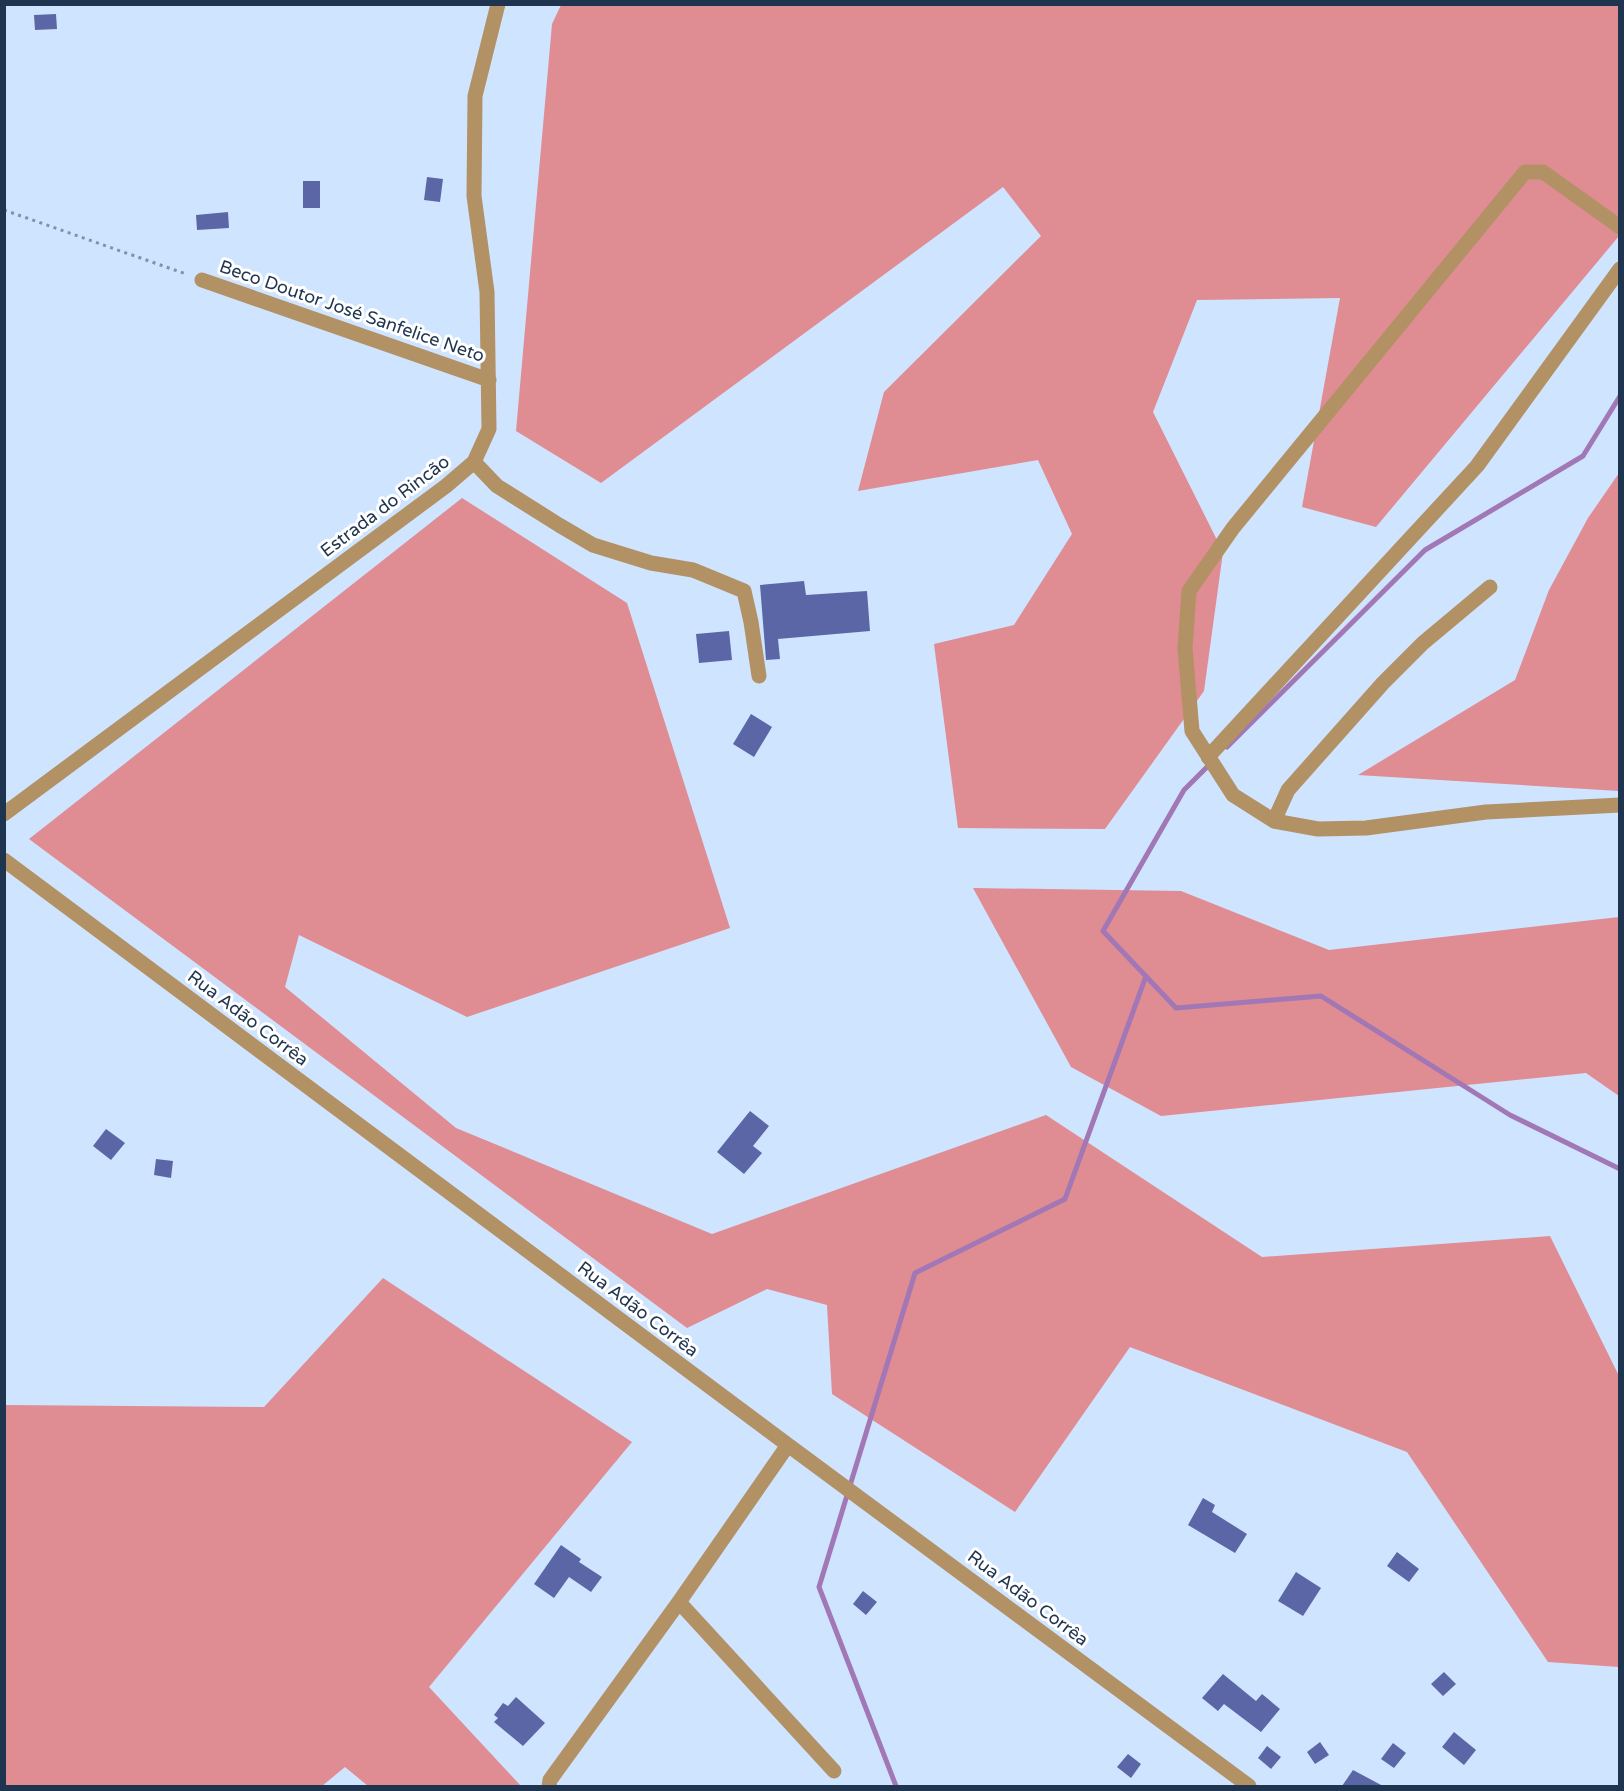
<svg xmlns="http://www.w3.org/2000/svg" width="1624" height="1791" viewBox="0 0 1624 1791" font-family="'Varela Round',sans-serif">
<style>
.forest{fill:#df8c93}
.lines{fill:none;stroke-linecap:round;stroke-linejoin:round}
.stream{stroke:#a177b5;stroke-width:5}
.building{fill:#5a66a6}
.path{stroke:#7d92ad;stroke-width:3;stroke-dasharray:3 4.5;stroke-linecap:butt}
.minor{stroke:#b29165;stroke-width:15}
.labels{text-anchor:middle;stroke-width:6;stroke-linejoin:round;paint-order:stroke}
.street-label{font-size:18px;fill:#1f344e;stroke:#fff}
</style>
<rect width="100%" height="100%" fill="#cfe4ff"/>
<path class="forest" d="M561 5H1619V236L1376 527 1302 507 1340 298 1197 300 1153 412 1223 552 1204 691 1105 829 958 828 934 644 1014 625 1072 534 1038 460 858 491 884 392 1041 236 1003 187 601 483 516 431 552 24Z
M1619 473V791L1358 775 1515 680 1549 590 1588 518Z
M462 498 627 603 730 928 467 1017 299 935 285 987 456 1128 712 1234 1046 1115 1262 1257 1550 1236 1619 1376V1667L1548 1662 1407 1452 1130 1347 1015 1512 832 1394 827 1305 767 1289 687 1328 29 839Z
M973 888 1181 891 1329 950 1619 917V1096L1586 1073 1161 1116 1071 1067Z
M383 1278 632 1442 429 1687 521 1786H368L345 1767 322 1786H5V1405L264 1407Z"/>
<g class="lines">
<path class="stream" d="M1227 747 1425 550 1583 456 1620 396
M1210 764 1184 790 1103 931 1176 1008 1321 996 1510 1115 1620 1169
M896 1786 819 1587 915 1273 1065 1199 1146 976"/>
</g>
<path class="building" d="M56 14 57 29 35 30 34 15Z
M427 177 443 179 440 202 424 200Z
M303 181H320V208H303Z
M228 212 229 228 197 230 196 215Z
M804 581 806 595 867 591 870 631 778 639 780 659 766 660 760 585Z
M729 631 732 660 699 663 696 634Z
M751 714 772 727 754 757 733 744Z
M750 1111 769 1126 753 1146 762 1153 744 1174 717 1152Z
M106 1129 125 1143 111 1160 93 1146Z
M156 1159 173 1161 171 1178 154 1175Z
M1203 1498 1215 1505 1212 1512 1247 1534 1235 1553 1188 1525Z
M561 1545 581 1559 579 1562 602 1577 591 1592 569 1577 554 1598 534 1584Z
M1397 1552 1419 1569 1409 1582 1387 1566Z
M1296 1572 1321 1588 1303 1616 1278 1601Z
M863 1591 877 1602 866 1615 853 1604Z
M1444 1672 1456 1684 1443 1696 1431 1684Z
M1223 1674 1256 1701 1262 1694 1280 1709 1261 1732 1224 1704 1218 1711 1202 1698Z
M516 1697 545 1723 523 1746 494 1722 498 1718 494 1715 503 1703 508 1706Z
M1454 1732 1476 1750 1464 1765 1442 1747Z
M1320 1742 1329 1755 1315 1764 1307 1752Z
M1393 1743 1406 1753 1394 1768 1381 1759Z
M1267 1746 1281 1757 1271 1769 1258 1758Z
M1128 1754 1141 1764 1131 1778 1117 1767Z
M1353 1770 1383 1786H1342Z"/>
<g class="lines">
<path class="path" d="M4 210 186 274"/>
<path class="minor" d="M1620 227 1543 172H1525L1233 528 1189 591 1185 648 1192 731 1233 795 1274 821 1318 829 1366 828 1486 812 1620 805
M202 280 489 380
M474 462 497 486 559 525 593 545 651 563 693 570 744 591 751 622 759 676
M1208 757 1477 466 1620 269
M4 814 446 486 474 462 489 429 487 292 474 196 475 96 498 4
M1274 821 1288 790 1383 683 1423 643 1490 587
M4 860 788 1445 1249 1786
M679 1602 834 1771
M549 1786 550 1780 679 1602 788 1445"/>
</g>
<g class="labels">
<g class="street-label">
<text transform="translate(352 311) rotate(19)" y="6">Beco Doutor José Sanfelice Neto</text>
<text transform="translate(385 506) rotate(-37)" y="6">Estrada do Rincão</text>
<text transform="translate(248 1018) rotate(37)" y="6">Rua Adão Corrêa</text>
<text transform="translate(638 1309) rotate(37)" y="6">Rua Adão Corrêa</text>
<text transform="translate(1028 1598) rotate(37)" y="6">Rua Adão Corrêa</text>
</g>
</g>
<rect width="1624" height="1791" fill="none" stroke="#1f344e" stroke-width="12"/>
</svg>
